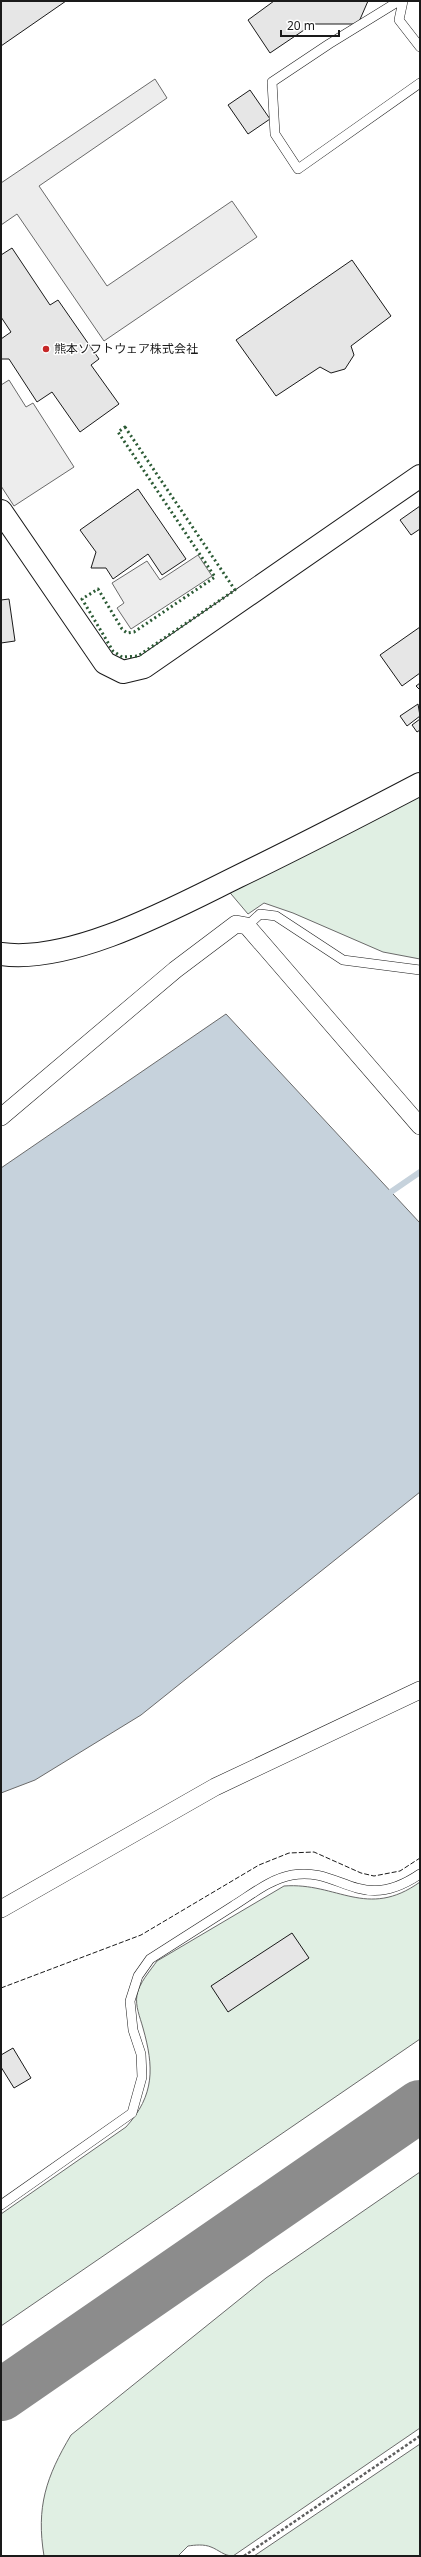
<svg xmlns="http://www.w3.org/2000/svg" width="421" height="2557" viewBox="0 0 421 2557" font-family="'Noto Sans','Noto Sans JP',sans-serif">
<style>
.green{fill:#e0efe3;stroke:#6a6a6a}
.parking{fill:#ededed;stroke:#6a6a6a}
.water{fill:#c6d2dc;stroke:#6a6a6a}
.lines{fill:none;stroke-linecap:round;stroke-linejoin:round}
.stream{stroke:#c6d2dc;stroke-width:6}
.taxiway{stroke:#8c8c8c;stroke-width:52}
.building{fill:#e6e6e6;stroke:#1a1a1a}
.lane-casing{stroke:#1a1a1a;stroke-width:10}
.street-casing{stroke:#1a1a1a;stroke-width:18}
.secondary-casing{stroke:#1a1a1a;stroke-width:24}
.path{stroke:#5f5f5f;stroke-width:2.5;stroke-dasharray:3 2;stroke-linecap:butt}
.lane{stroke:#fff;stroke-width:9}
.street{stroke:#fff;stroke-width:17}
.secondary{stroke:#fff;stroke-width:22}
.hedge{stroke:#2b5a34;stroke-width:3;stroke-dasharray:2 3;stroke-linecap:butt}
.fence{stroke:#1a1a1a;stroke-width:1;stroke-dasharray:5 2;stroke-linecap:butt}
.poi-dot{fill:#c62828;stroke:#fff;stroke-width:1.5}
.labels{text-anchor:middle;stroke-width:3;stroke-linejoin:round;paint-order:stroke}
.poi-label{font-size:12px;fill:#1a1a1a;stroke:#fff;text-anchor:start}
</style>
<rect width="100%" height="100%" fill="#fff"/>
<path class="green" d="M420 794V959L383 952 293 913 264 903 248 914 226 888Z
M420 1882V2039L1 2326V2214L126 2127C155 2095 154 2067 143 2028 140 2017 135 2006 137 1995 139 1983 150 1971 157 1961L284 1886C337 1882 367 1920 420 1882Z
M420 2172V2428L233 2556C224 2556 219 2550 211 2547 204 2544 195 2545 188 2546L178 2556H44C36 2507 46 2477 71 2435L266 2278Z
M420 2444V2556H254Z"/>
<path class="parking" d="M155 79 167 98 39 186 107 286 232 201 257 237 104 341 17 214 1 225V183Z
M9 380 26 407 33 403 74 467 14 506 1 486V385Z
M198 555 212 576 131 629 117 608 124 603 112 583 147 561 160 580Z"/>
<path class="water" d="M226 1014 420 1223V1492L141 1715 35 1780 1 1793V1168Z"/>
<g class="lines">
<path class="stream" d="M385 1196 420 1172"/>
<path class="taxiway" d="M1 2395 420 2106"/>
</g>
<path class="building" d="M1 1H66L1 46Z
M274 1H368L358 24H313L270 53 248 20Z
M250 90 270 119 248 134 228 105Z
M12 248 50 305 58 300 99 359 91 365 119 404 80 432 52 392 37 402 9 359H1V339L11 332 1 317V255Z
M352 260 391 316 351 346 354 355 345 369 331 373 320 367 276 396 236 340Z
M138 489 186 559 162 575 148 554 113 579 106 568H91L96 552 80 530Z
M420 506V529L411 535 400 520Z
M9 599 15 641 1 643V600Z
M420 627V673L402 686 380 655Z
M420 683V690L416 686Z
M418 704 420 716 407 726 400 716Z
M420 719V730L417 732 412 725Z
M292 1933 309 1958 228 2012 211 1986Z
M13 2048 31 2078 14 2088 1 2067V2055Z"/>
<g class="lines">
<g class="lane-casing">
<path id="lane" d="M399 1 329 44 272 82 275 134 298 169 420 83
M403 1 399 20 420 47
M247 926 260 914 276 916 343 960 420 970
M1 2205 132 2113 142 2077 141 2054 133 2030 130 2001 138 1976 150 1959C178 1941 205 1924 233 1906 251 1895 270 1879 292 1875 341 1866 360 1915 420 1874"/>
</g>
<g class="street-casing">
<path id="street" d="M1 1117 175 970 236 924 247 926 420 1126
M1 1909 215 1787 420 1690"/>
</g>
<g class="secondary-casing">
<path id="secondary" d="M1 511 105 663 123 672 144 667 420 476
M1 954C72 964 174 908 237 877 299 847 359 816 420 784"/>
</g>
<path class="path" d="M244 2556 420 2436"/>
<use href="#lane" class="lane"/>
<use href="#street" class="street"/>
<use href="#secondary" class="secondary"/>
<path class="hedge" d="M125 427 235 590 138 656 122 657 113 651 82 599 98 589 122 629 127 633 134 632 215 577 118 432Z"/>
<path class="fence" d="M1 1988 141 1935 259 1865 289 1853 314 1852 361 1873 374 1876 400 1871 420 1858"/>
</g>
<circle class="poi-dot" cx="46" cy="349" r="4"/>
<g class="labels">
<g class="poi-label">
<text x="54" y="353">熊本ソフトウェア株式会社</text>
</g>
</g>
<rect width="421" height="2557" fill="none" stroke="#1a1a1a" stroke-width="4"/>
<path d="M281 30v6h58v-6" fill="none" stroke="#1a1a1a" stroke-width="2"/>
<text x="287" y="30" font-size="12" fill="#1a1a1a" stroke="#ffffff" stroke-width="3" paint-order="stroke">20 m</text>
</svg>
